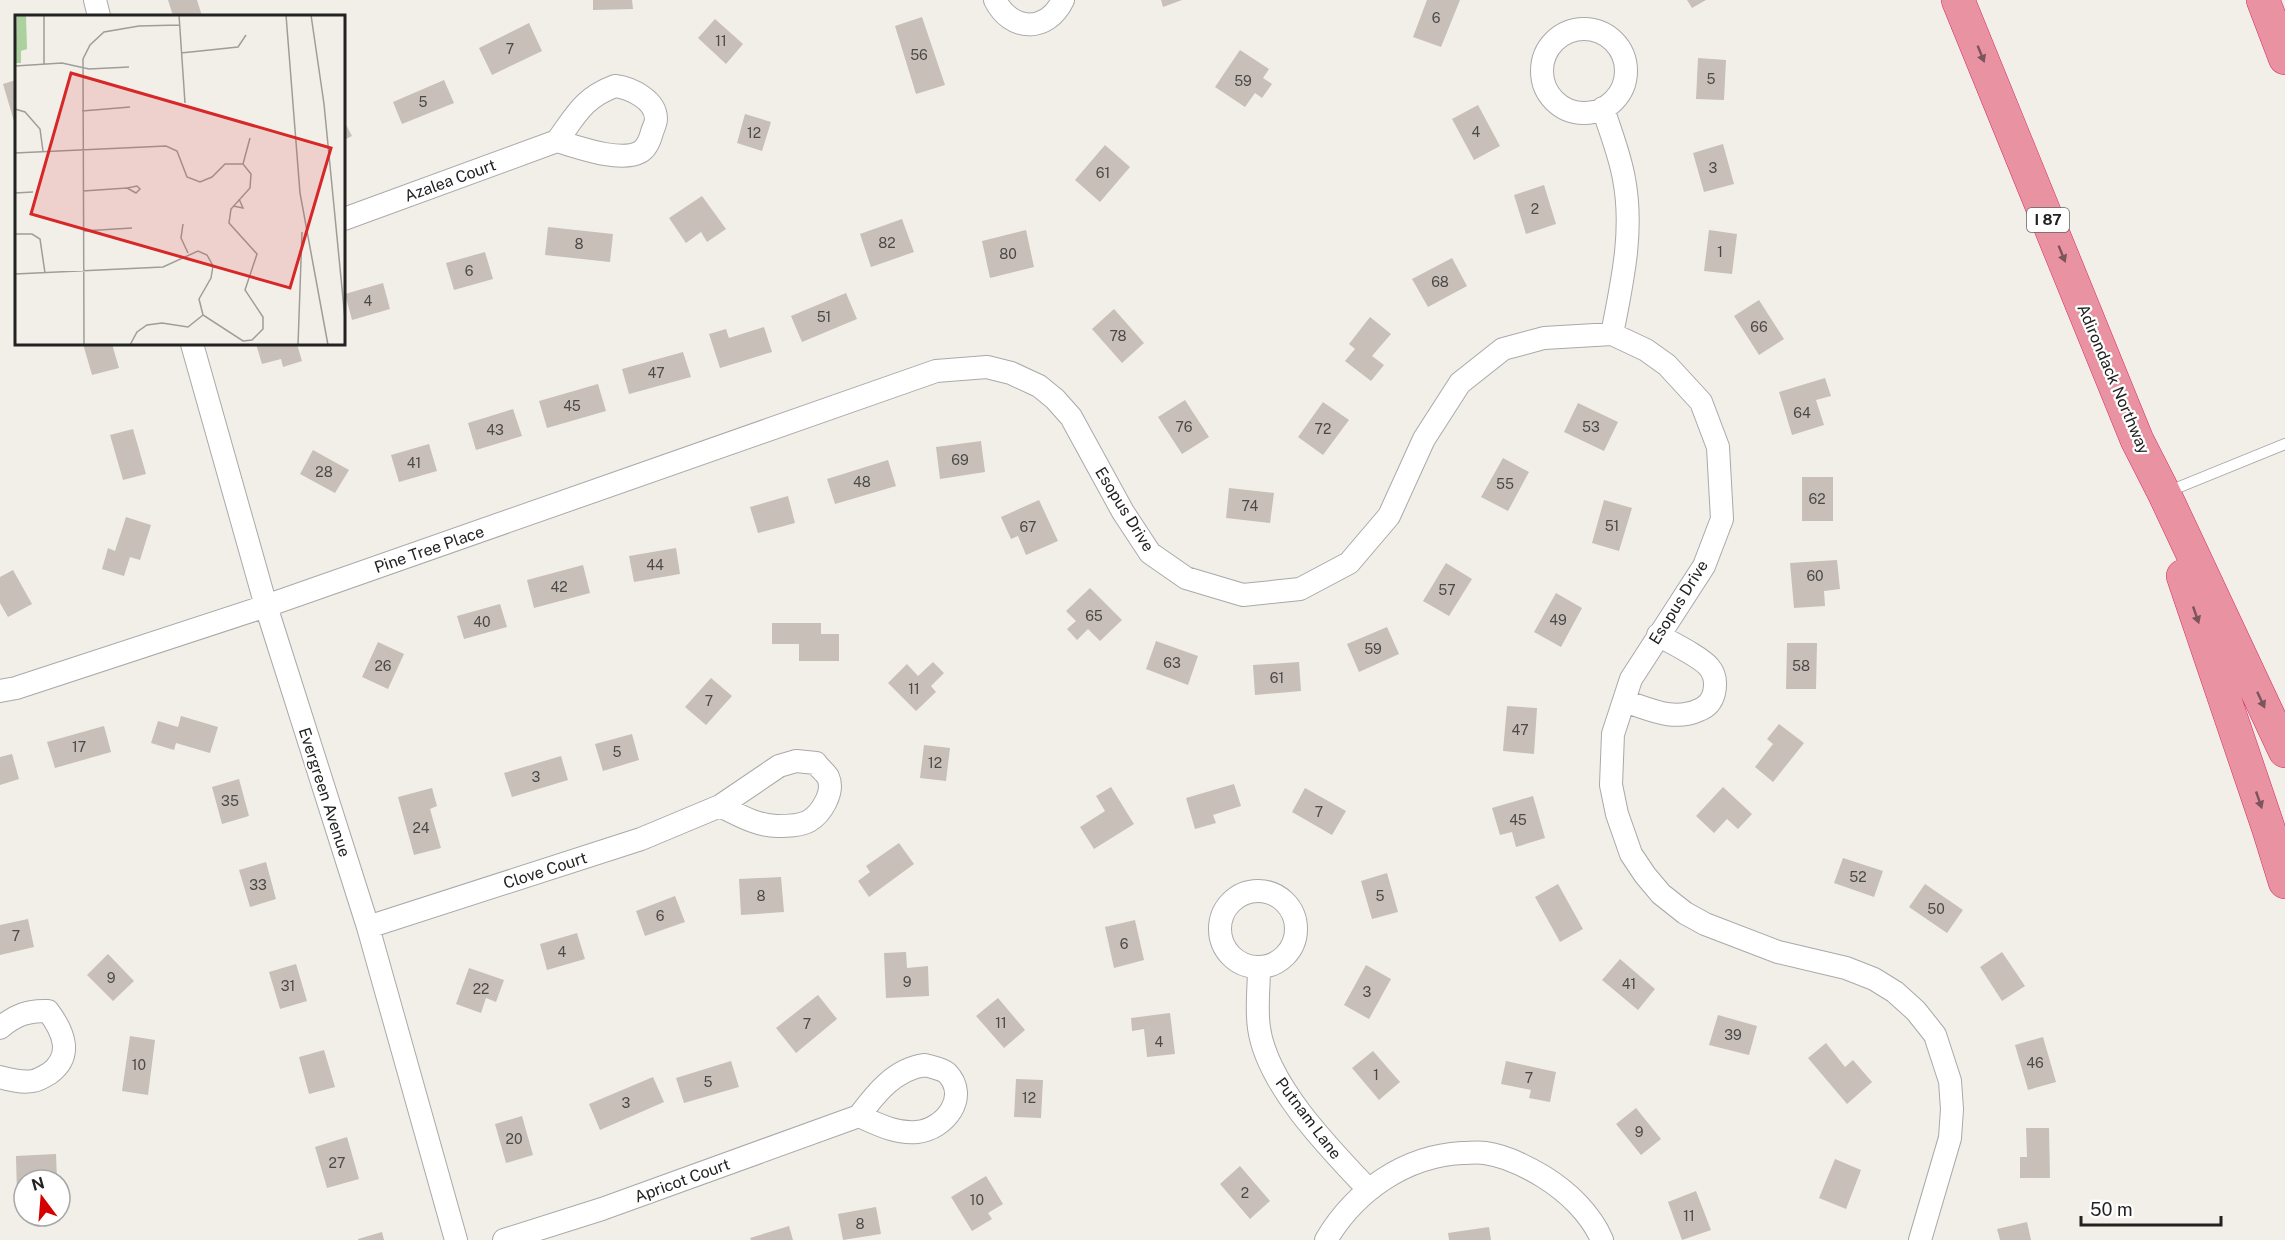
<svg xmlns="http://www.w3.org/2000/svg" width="2285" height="1240" viewBox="0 0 2285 1240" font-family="'Public Sans',sans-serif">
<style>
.building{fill:#c7bfb8}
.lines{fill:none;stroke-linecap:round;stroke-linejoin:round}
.lane-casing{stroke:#a9a9a9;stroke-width:12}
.street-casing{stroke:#a9a9a9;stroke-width:24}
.highway-casing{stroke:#dc2a67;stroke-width:34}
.lane{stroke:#fff;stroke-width:10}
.street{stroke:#fff;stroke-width:22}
.highway{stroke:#e892a2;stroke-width:33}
.oneway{fill:#7b545c}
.labels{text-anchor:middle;stroke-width:4.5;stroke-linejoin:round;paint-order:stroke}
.number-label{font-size:14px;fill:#4b4948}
.shield{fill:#fff;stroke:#646464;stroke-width:1.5}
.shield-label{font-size:15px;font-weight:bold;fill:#222}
.street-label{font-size:16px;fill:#222;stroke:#fff}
.inset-road{fill:none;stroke:#9f9d99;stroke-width:1.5}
.view{fill:#d62828;fill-opacity:0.15;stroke:#d62828;stroke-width:3}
.inset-edge{fill:none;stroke:#222;stroke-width:3}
</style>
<rect width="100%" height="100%" fill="#f2efe9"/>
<path class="building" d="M168 0H197L202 16H173Z
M593 0H632L633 9 593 10Z
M1161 0H1182L1163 7Z
M1427 0H1460L1441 47 1413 37Z
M1687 0H1706L1692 8Z
M922 17 945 85 916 94 895 26Z
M715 19 743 44 726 64 698 38Z
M529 23 542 51 492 75 479 48Z
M1240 50 1269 69 1263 78 1272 84 1262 98 1255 93 1245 107 1215 87Z
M1698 58 1726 60 1724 100 1696 99Z
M16 80V128L3 84Z
M444 80 454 103 402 124 393 102Z
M1478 105 1500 146 1474 160 1452 119Z
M745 114 771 122 762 151 737 143Z
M344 121 352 136 344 140Z
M1723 144 1734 184 1704 192 1693 153Z
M1105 145 1130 167 1100 202 1075 180Z
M1544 185 1556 224 1526 234 1514 195Z
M702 196 726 229 707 242 701 232 686 243 669 218Z
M902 219 914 252 871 267 860 234Z
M548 227 613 234 610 262 545 255Z
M1026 230 1034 267 990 278 982 241Z
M1709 230 1737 234 1732 274 1704 271Z
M485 252 493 279 454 290 446 263Z
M1452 258 1467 286 1428 307 1412 279Z
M383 283 390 309 352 320 345 294Z
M846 293 857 319 802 342 791 316Z
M1759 300 1784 339 1759 355 1734 316Z
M1114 309 1144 343 1122 363 1092 329Z
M1370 317 1391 334 1372 356 1384 365 1371 381 1345 361 1355 349 1349 344Z
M764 327 772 352 720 368 709 334 726 329 729 338Z
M83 344H112L119 368 92 375Z
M256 344H297L302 361 283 367 281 359 262 364Z
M683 352 691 377 629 394 622 369Z
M1825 378 1831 396 1816 400 1824 425 1792 435 1779 392Z
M598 384 606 411 547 428 539 401Z
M1185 400 1209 437 1182 454 1158 417Z
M1323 402 1349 420 1323 455 1298 437Z
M1578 403 1618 422 1604 451 1564 432Z
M513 409 522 436 476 450 468 423Z
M133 429 146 474 123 480 110 435Z
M981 441 985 472 940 479 936 447Z
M429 444 437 471 399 482 391 455Z
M313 450 349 470 335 493 300 474Z
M1503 458 1529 472 1508 511 1481 497Z
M888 460 896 486 835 504 827 479Z
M1802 477H1833V521H1802Z
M1229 488 1274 493 1270 523 1226 518Z
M788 496 795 523 758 533 750 507Z
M1039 500 1058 541 1026 555 1018 536 1011 539 1001 517Z
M1604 500 1632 508 1619 551 1592 543Z
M126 517 151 525 140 560 130 557 124 576 102 569 108 548 115 551Z
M676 548 680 574 634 582 629 556Z
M1837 560 1840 589 1824 591 1825 606 1794 608 1790 563Z
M1446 563 1472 579 1449 616 1423 601Z
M583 565 590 593 534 608 527 580Z
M13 570 32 604 8 617 0 603V577Z
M1090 588 1122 620 1100 641 1088 629 1077 640 1067 629 1076 621 1066 611Z
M1556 593 1582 608 1561 647 1534 632Z
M500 604 507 627 464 639 457 616Z
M772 623H821V634H839V661H799V644H772Z
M1387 627 1399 654 1359 672 1347 644Z
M1156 641 1198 656 1188 685 1146 669Z
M378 642 404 654 388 689 362 677Z
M1787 643H1817L1816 689H1786Z
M933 662 944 673 931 686 936 692 916 711 888 683 907 664 918 676Z
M1299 662 1301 691 1255 695 1253 665Z
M711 678 732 696 706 725 685 707Z
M1507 706 1537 708 1534 754 1503 751Z
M181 716 218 727 210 753 176 743 174 750 151 743 158 721 178 727Z
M1779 724 1804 743 1773 782 1755 767 1773 744 1767 739Z
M104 726 111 752 55 768 47 742Z
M632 734 639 760 603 771 595 744Z
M924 745 950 748 946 781 920 778Z
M12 754 19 779 0 785V757Z
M561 756 568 780 512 797 504 773Z
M239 779 249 816 222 824 212 787Z
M1234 784 1241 806 1213 815 1216 823 1195 829 1186 798Z
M1111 787 1134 824 1094 849 1080 827 1105 811 1096 796Z
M1723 787 1752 814 1738 829 1727 819 1714 833 1696 816Z
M432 788 437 806 430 809 441 848 414 855 398 797Z
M1305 788 1346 811 1332 835 1292 812Z
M1533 796 1545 838 1516 847 1512 832 1500 835 1492 808Z
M899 843 914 864 869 897 858 881 870 872 866 866Z
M1843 858 1883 871 1874 897 1834 883Z
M266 862 276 899 250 907 239 870Z
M1387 873 1398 912 1372 919 1361 881Z
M781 877 784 912 741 915 739 879Z
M1558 884 1583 929 1560 942 1535 897Z
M1925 884 1963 910 1947 933 1909 907Z
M675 896 685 922 645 936 636 911Z
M28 919 34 947 0 955V925Z
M1135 920 1144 960 1114 968 1105 927Z
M577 933 585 959 547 970 540 944Z
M906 952 907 968 928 966 929 996 886 998 884 953Z
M2002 952 2025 986 2002 1001 1980 967Z
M108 954 134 981 113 1001 87 975Z
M1620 959 1655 989 1638 1010 1602 980Z
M296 964 307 1001 280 1009 269 972Z
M1366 965 1391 979 1369 1019 1344 1005Z
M469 968 504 980 496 1002 486 998 481 1013 456 1004Z
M818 995 837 1019 796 1053 776 1028Z
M998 998 1025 1030 1004 1048 976 1016Z
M1170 1013 1175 1054 1147 1057 1144 1029 1132 1031 1131 1018Z
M1718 1015 1757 1026 1749 1055 1709 1045Z
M130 1036 155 1040 148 1095 122 1091Z
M2043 1037 2056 1082 2028 1090 2015 1045Z
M1826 1043 1845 1067 1853 1060 1872 1082 1847 1104 1808 1058Z
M324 1050 335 1087 309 1094 299 1057Z
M1373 1051 1400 1082 1379 1100 1352 1068Z
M731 1061 739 1087 684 1103 676 1078Z
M1506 1061 1556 1072 1550 1102 1529 1098 1531 1090 1501 1084Z
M653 1077 664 1102 600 1130 589 1104Z
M1016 1079 1043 1080 1041 1118 1014 1117Z
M1636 1108 1661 1139 1641 1155 1616 1124Z
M522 1116 533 1155 506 1163 495 1124Z
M2026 1128H2049L2050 1178H2020V1157H2027Z
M347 1137 359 1179 327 1188 315 1147Z
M56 1154 57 1180H24V1194L17 1195 16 1156Z
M1835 1159 1861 1170 1846 1209 1819 1198Z
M1240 1166 1270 1201 1250 1219 1220 1184Z
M986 1176 1003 1204 988 1213 992 1219 972 1231 951 1197Z
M1696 1191 1711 1230 1682 1240 1668 1202Z
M876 1207 881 1234 843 1240 838 1214Z
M2027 1222 2031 1240H2000L1997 1229Z
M789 1226 793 1240H751L750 1238Z
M1489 1227 1491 1240H1449L1448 1233Z
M382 1232 384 1240H358V1239Z"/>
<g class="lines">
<g class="lane-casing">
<path id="lane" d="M2167 492 2285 444"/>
</g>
<g class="street-casing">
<path id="street" d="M95 0 99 16
M995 0C1011 32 1047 33 1063 0
M1542 71a42 42 0 1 1 84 0a42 42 0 1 1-84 0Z
M615 86C631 88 656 100 656 119 656 123 653 129 652 132 650 140 647 148 640 152 620 163 578 147 557 141 576 115 583 98 615 86Z
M1603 108C1610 131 1620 155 1624 179 1634 231 1622 283 1612 334
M344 219 557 141
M192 344 266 606 368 927 456 1240
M0 691 16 688 266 606 936 371 987 367 1011 373 1039 386 1055 399 1071 417 1123 512 1150 553 1186 578 1243 595 1300 589 1349 563 1389 516 1424 439 1460 383 1503 349 1544 338 1612 334 1646 350 1667 365 1701 402 1718 447 1722 519 1704 566 1631 679 1613 734 1611 785 1617 814 1631 854 1645 875 1661 894 1685 913 1705 924 1778 952 1846 968 1874 979 1895 992 1916 1011 1935 1035 1950 1081 1952 1109 1950 1138 1920 1240
M1624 701C1650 709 1673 722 1699 710 1707 707 1712 701 1714 693 1716 684 1715 674 1709 667 1701 657 1670 642 1658 635
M796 761 816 763C819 768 825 772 828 777 835 792 821 814 809 821 800 826 786 826 777 826 757 826 737 814 720 806L779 766Z
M1220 929a38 38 0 1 1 76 0a38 38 0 1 1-76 0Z
M368 927 641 839 720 806
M1259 968C1259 987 1256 1008 1259 1028 1267 1085 1329 1148 1368 1189
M0 1028C15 1015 29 1010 48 1011 63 1031 74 1055 50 1073 45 1076 39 1080 33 1081 22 1083 11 1080 0 1077
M925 1065C932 1067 942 1069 947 1073 970 1097 945 1129 917 1132 896 1134 877 1124 859 1116 876 1093 895 1069 925 1065Z
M504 1240 602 1209 859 1116
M1326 1240C1355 1191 1405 1156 1462 1153 1470 1153 1478 1152 1485 1153 1507 1156 1526 1166 1544 1177 1568 1192 1591 1214 1602 1240"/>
</g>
<g class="highway-casing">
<path id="highway" d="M1958 0 2137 440 2164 493 2285 751
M2263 0 2285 58
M2183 576 2268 827 2285 882"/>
</g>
<use href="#lane" class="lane"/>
<use href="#street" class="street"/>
<use href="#highway" class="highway"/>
</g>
<defs><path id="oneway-solid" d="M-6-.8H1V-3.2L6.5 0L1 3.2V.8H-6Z" transform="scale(1.5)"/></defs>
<g class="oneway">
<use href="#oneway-solid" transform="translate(1981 54) rotate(68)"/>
<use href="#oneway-solid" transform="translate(2062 254) rotate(68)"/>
<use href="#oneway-solid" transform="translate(2196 615) rotate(71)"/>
<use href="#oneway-solid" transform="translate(2261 700) rotate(65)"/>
<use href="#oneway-solid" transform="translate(2259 800) rotate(71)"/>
</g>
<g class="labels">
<g class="number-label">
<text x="1436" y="23">6</text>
<text x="721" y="46">11</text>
<text x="510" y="54">7</text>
<text x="919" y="60">56</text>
<text x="1711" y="84">5</text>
<text x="1243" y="86">59</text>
<text x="423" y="107">5</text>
<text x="1476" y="137">4</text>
<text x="754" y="138">12</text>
<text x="1713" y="173">3</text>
<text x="1103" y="178">61</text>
<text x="1535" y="214">2</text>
<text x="887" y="248">82</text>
<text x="579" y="249">8</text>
<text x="1720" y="257">1</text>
<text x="1008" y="259">80</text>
<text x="469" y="276">6</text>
<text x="1440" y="287">68</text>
<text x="368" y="306">4</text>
<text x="824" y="322">51</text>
<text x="1759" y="332">66</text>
<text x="1118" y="341">78</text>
<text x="656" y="378">47</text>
<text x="572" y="411">45</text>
<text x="1802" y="418">64</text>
<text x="1184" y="432">76</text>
<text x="1591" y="432">53</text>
<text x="1323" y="434">72</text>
<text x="495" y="435">43</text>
<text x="960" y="465">69</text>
<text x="414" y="468">41</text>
<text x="324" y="477">28</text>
<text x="862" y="487">48</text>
<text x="1505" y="489">55</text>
<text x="1817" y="504">62</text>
<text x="1250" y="511">74</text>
<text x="1612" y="531">51</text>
<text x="1028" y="532">67</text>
<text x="655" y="570">44</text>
<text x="1815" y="581">60</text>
<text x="559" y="592">42</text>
<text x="1447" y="595">57</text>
<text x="1094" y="621">65</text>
<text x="1558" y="625">49</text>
<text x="482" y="627">40</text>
<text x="1373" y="654">59</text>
<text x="1172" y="668">63</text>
<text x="383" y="671">26</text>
<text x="1801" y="671">58</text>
<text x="1277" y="683">61</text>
<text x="914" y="694">11</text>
<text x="709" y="706">7</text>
<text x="1520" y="735">47</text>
<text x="79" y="752">17</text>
<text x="617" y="757">5</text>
<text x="935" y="768">12</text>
<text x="536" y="782">3</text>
<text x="230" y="806">35</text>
<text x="1319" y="817">7</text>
<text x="1518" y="825">45</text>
<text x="421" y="833">24</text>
<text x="1858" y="882">52</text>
<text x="258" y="890">33</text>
<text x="761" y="901">8</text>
<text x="1380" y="901">5</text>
<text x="1936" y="914">50</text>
<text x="660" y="921">6</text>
<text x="16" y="941">7</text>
<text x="1124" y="949">6</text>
<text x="562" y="957">4</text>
<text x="111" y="983">9</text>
<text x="907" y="987">9</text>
<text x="1629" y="989">41</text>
<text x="288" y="991">31</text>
<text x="481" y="994">22</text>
<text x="1367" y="997">3</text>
<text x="1001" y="1028">11</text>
<text x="807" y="1029">7</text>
<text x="1733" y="1040">39</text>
<text x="1159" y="1047">4</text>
<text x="2035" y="1068">46</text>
<text x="139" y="1070">10</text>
<text x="1376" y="1080">1</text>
<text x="1529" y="1083">7</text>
<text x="708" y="1087">5</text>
<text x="1029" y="1103">12</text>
<text x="626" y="1108">3</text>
<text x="1639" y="1137">9</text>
<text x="514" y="1144">20</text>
<text x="337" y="1168">27</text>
<text x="1245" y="1198">2</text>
<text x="977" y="1205">10</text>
<text x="1689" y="1221">11</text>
<text x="860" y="1229">8</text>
</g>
<rect class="shield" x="2027" y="208" width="42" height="24" rx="4.5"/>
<g class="shield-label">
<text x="2048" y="225">I 87</text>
</g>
<g class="street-label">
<text transform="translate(450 180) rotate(-20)" y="6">Azalea Court</text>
<text transform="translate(2114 379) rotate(67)" y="6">Adirondack Northway</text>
<text transform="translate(1125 509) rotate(58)" y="6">Esopus Drive</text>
<text transform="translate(429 549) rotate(-19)" y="6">Pine Tree Place</text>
<text transform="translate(1678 602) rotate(-58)" y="6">Esopus Drive</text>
<text transform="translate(325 792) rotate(72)" y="6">Evergreen Avenue</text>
<text transform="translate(545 870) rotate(-18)" y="6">Clove Court</text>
<text transform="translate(1309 1118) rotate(53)" y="6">Putnam Lane</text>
<text transform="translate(682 1180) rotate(-20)" y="6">Apricot Court</text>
</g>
</g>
<g transform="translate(15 15)">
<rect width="330" height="330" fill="#f2efe9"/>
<path d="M2 0H11L12 34 6 36V48H0Z" fill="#add19e"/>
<path class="inset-road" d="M29 0V49M164 0 170 88M271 0 285 178 313 330M296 0 309 89 330 304M166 38 223 32 231 20M0 51 47 48 74 54 114 52M0 94 10 97 25 114 28 136M67 96 115 92M0 138 151 131 162 136 172 162 185 167 197 162 210 149H228L236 159 235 173 216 194 214 208 242 239 230 275 248 302V314L237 325 228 326 188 300 184 284 196 263 198 251 192 240 183 236 148 252 0 259M228 149 235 123M122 171 125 174 121 178 112 173ZM68 176 112 173M0 178 18 177M218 191 228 193 224 184M168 209 166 223 173 238M68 216 117 213M0 219H17L25 224 30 258M69 330 68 44 75 30 89 17 124 11 164 10M115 330 122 317 132 310 147 308 173 312 188 300M283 330 287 217"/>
<path class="view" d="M56 58 316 133 275 273 16 199Z"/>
<rect width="330" height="330" class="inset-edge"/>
</g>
<g transform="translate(42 1198) rotate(344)"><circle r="28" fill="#ffffff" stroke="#a7a7a7" stroke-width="1.5"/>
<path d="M0-4.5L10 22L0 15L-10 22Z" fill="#d40000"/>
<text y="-9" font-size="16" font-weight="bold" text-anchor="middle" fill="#222222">N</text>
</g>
<path d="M2081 1216v9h140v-9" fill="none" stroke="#222222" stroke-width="3"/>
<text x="2090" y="1216" font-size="18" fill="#222222" stroke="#ffffff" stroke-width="4.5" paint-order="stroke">50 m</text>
</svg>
